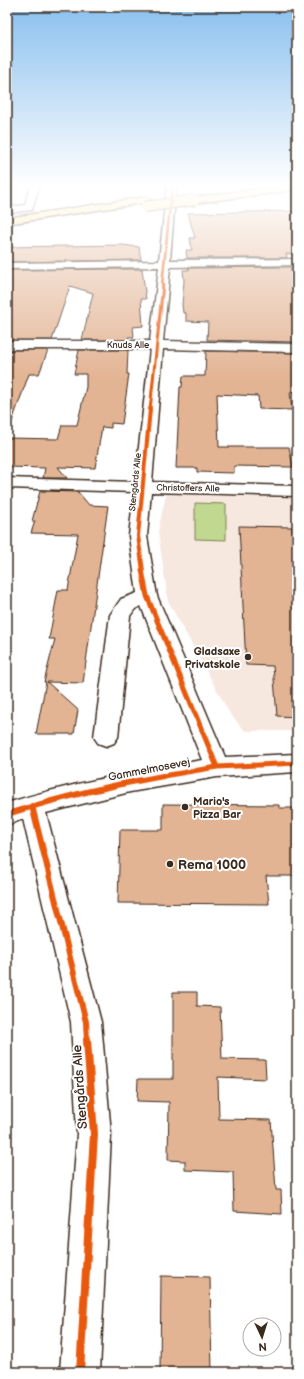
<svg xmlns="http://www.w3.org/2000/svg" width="304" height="1379" viewBox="0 0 304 1379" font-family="'Balsamiq Sans',sans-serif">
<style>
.built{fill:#f7e8df}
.green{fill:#c0d88f;stroke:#7e8156}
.building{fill:#e3b494;stroke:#3b2a1e}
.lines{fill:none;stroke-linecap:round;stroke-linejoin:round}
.minor-casing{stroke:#3b2a1e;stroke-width:3}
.highway-casing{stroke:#3b2a1e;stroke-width:3}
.minor{fill:#fff;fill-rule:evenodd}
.highway{fill:#fce080;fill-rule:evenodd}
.highway-bridge-casing{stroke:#3b2a1e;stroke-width:12;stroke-linecap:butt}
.highway-bridge{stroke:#fce080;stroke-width:10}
.cycleway-far5-casing{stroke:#fff;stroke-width:3.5}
.cycleway-far4-casing{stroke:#fff;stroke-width:4.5}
.cycleway-far3-casing{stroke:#fff;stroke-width:6}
.cycleway-far2-casing{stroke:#fff;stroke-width:8}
.cycleway-far1-casing{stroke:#fff;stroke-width:8}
.cycleway-casing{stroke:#fff;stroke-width:10}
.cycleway-far5{stroke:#e8590c;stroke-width:2.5}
.cycleway-far4{stroke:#e8590c;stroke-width:3}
.cycleway-far3{stroke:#e8590c;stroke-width:4}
.cycleway-far2{stroke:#e8590c;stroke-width:5}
.cycleway-far1{stroke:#e8590c;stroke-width:6}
.cycleway{stroke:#e8590c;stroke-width:8}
.poi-dot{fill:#3b2a1e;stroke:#fff;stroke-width:1.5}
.labels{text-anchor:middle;stroke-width:4;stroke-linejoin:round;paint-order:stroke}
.far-street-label{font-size:9px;fill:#3b2a1e;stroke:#fff}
.poi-label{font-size:11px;font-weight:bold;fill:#3b2a1e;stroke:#fff;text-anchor:end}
.street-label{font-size:11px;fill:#3b2a1e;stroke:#fff}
.near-poi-label{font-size:13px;font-weight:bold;fill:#3b2a1e;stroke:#fff;text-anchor:start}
.near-street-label{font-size:13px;fill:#3b2a1e;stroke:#fff}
</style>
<rect width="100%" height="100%" fill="#fff"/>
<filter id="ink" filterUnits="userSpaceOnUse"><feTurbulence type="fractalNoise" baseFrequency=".025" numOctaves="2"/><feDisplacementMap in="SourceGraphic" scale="8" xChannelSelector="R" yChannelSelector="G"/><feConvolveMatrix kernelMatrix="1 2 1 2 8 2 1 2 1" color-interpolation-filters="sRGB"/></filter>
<g filter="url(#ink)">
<path class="built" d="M166 494 295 498 297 509V731H245L230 714 168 601 158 532Z"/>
<path class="green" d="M195 503 226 504V540L195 539Z"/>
<path class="building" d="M297 211V254H286L287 258H187L186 250H192L190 238H195L188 213Z
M122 245 139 247 141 260 7 262V247Z
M290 267 297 293V342L207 340 208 322 186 321V313H183L182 305 184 281 183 270H189L188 268Z
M142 269 146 299H141L143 326 133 327 134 337H128V340H82L93 293 70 286 52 340H7V270Z
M7 350H48L39 374H29L10 427H7Z
M79 350H128L127 374H129L122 424 111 423V428L102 427 95 468 58 467 67 478H43L45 468 7 467V438L58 439 62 425H77L86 387V374H74Z
M206 351 297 353V392H290L292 410 259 409 258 396 217 394 219 447H289L293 467 234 466V473L197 472V468H176L180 387H182L183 376H205Z
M40 491 78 492 89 505 108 506 83 683 47 682 78 710 74 734H36L46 682H44L55 639H49L58 590H68L78 534 31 533 35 521H32Z
M239 526 292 527 297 591V717L277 716 273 666 246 665Z
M163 804 279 805V808H297V876H266L269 904 118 903 120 830H163Z
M173 992H197V1006L220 1007 222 1059 265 1060 266 1079 218 1077 219 1119 271 1120 276 1190H281L282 1214 234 1211 233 1172 185 1170V1161L168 1160 169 1102 137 1101 138 1079H173Z
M161 1276 210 1277 212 1372H160Z"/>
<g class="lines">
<g class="minor-casing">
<path id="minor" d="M30 186H39L32 210 7 213V207L25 205Z
M167 186H176L170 260 297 259V265L170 267 163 341 297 344V352L163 349 152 482 297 486V496L151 492 147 536 157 596 225 757 297 754V772L217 777 130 792 46 813 101 1022 111 1134 100 1372H60L77 1134 71 1022 23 819 7 825V803C71 783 136 771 202 760L141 606 135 609 130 616 118 737 114 743 106 746 98 743 94 737 110 615 121 599 137 593 129 536 134 492 7 488V478L135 482 150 349H7V341H150L159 267 7 269V263L159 261Z"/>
</g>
<g class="highway-casing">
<path id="highway" d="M282 186H297V190L195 203 190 200 195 197Z
M146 197 151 200 149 202 7 224V218Z"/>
</g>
<use href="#minor" class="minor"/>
<use href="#highway" class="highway"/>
<g class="highway-bridge-casing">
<path id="highway-bridge" d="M145 207 195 200"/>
</g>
<use href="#highway-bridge" class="highway-bridge"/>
<g class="cycleway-far5-casing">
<path id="cycleway-far5" d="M162 285 172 186"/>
</g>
<g class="cycleway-far4-casing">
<path id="cycleway-far4" d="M150 410 163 284"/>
</g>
<g class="cycleway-far3-casing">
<path id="cycleway-far3" d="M143 571 138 536 150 409"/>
</g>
<g class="cycleway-far2-casing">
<path id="cycleway-far2" d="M142 570 147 596 217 767
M157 777 217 767 297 763"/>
</g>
<g class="cycleway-far1-casing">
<path id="cycleway-far1" d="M32 806 86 1022 87 1041
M7 814C58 798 111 785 163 776"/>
</g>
<g class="cycleway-casing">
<path id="cycleway" d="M80 1372 94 1134 87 1040"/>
</g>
<use href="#cycleway-far5" class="cycleway-far5"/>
<use href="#cycleway-far4" class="cycleway-far4"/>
<use href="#cycleway-far3" class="cycleway-far3"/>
<use href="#cycleway-far2" class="cycleway-far2"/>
<use href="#cycleway-far1" class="cycleway-far1"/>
<use href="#cycleway" class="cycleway"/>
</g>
</g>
<linearGradient id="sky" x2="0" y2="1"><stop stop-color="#88bfee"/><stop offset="0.49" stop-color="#fff"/><stop offset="1" stop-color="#fff" stop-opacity="0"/></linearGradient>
<rect width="304" height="379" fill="url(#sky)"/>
<g class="poi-dot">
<circle cx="248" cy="657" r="4"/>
<circle cx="185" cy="807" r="4"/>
<circle cx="170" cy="864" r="4"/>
</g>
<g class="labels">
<g class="far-street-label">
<text x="128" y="348">Knuds Alle</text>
<text transform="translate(135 482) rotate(-84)" y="3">Stengårds Alle</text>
<text transform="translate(188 488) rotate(1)" y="3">Christoffers Alle</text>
</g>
<g class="poi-label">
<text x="240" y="655">Gladsaxe<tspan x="240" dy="13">Privatskole</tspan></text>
<text x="193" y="805" text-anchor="start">Mario's<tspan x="193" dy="13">Pizza Bar</tspan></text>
</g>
<g class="street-label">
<text transform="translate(149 769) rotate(-11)" y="4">Gammelmosevej</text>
</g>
<g class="near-poi-label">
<text x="178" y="869">Rema 1000</text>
</g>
<g class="near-street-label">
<text transform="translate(79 1087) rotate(-94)" y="5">Stengårds Alle</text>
</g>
</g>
<rect width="304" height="1379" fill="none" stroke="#fff" stroke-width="24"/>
<rect x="12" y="12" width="280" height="1355" fill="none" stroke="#3b2a1e" stroke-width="1.5" filter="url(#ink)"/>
<g transform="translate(262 1337) rotate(176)"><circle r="19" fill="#ffffff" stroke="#b1aaa5"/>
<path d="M0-3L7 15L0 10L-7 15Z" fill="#3b2a1e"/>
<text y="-6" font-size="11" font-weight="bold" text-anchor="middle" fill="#3b2a1e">N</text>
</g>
</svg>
